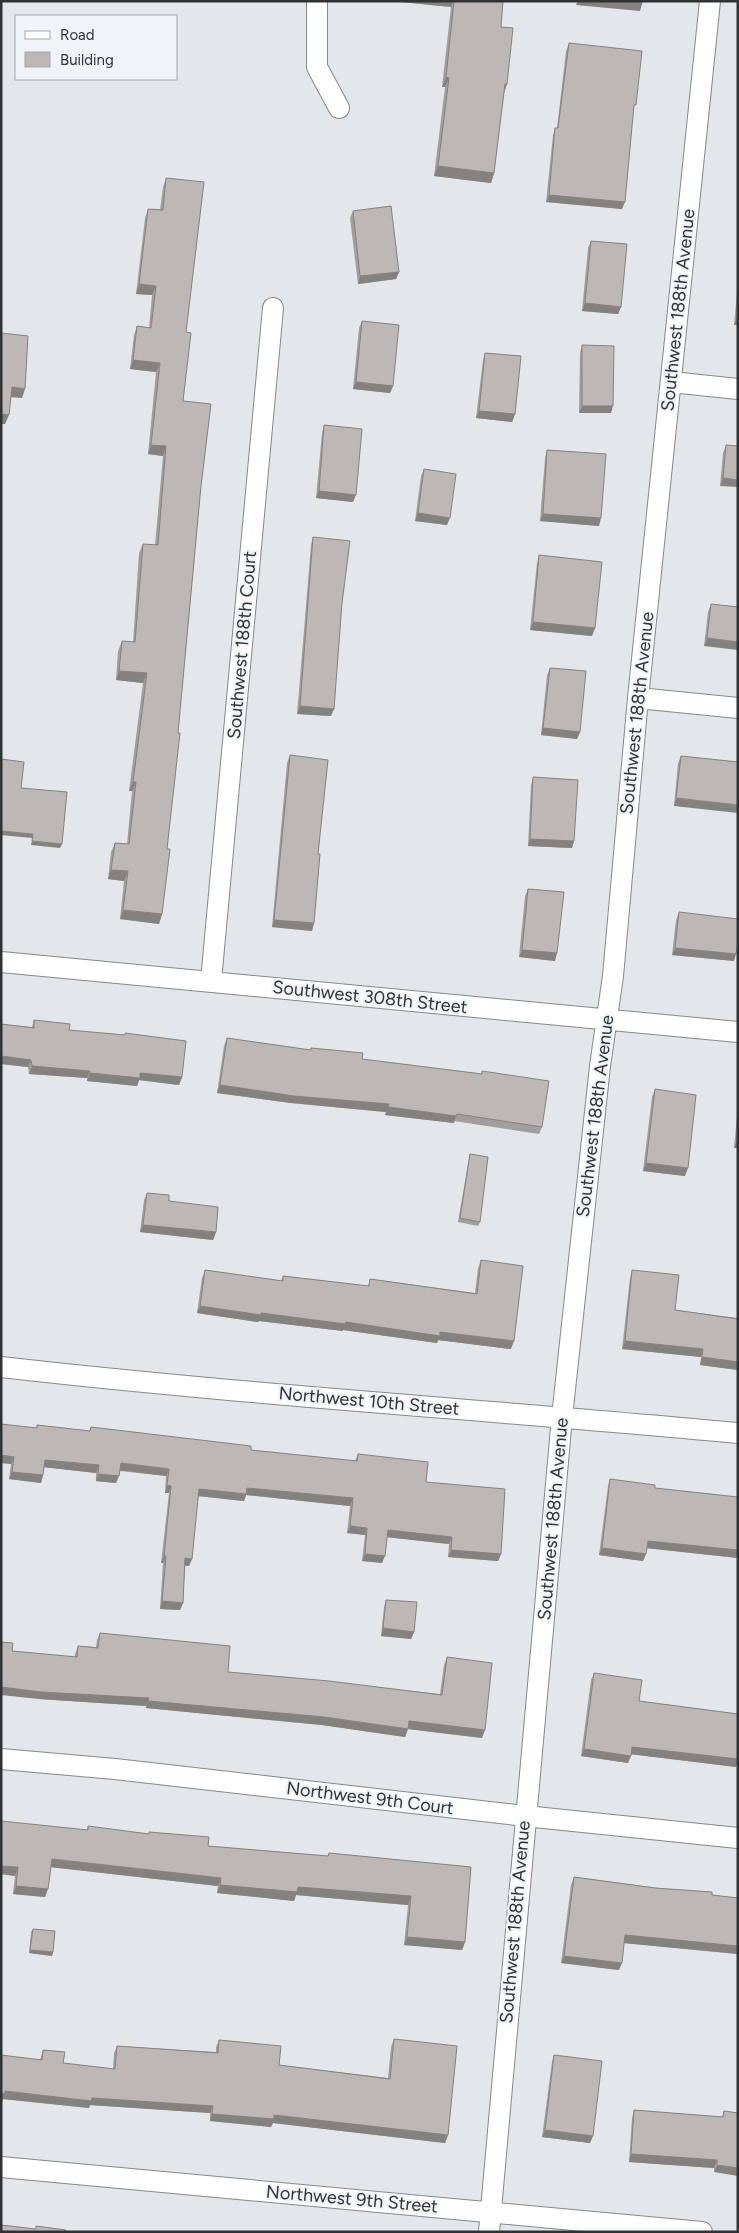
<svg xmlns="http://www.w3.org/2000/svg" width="739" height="2233" viewBox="0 0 739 2233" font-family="Figtree,sans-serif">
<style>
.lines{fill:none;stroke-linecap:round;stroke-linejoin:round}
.street-casing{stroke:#85878b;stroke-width:22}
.street{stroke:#fff;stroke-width:20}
.wall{fill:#a39e9c}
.shaded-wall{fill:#84817f}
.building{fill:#bdb8b5;stroke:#84817f}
.labels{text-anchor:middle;stroke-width:4.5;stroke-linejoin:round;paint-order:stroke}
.street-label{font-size:18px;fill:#313234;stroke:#f0f3f7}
</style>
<rect width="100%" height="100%" fill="#e3e6ea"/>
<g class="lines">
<g class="street-casing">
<path id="street" d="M317 1V67L339 108
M671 382 738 389
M638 698 738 708
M1 962 738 1032
M211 981 273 308
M1 1367C246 1395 492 1410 738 1433
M1 1759 115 1769 525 1816 738 1838
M1 2167 702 2232
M489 2232 562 1417 600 1066 613 976 638 698 710 1"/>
</g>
<use href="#street" class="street"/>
</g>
<path class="wall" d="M391 1H503L501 27 507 84 504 93 494 173 491 183 434 176 445 87H442L451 7Z
M569 43 633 112 622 209 546 202 553 135 555 128H557L566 51Z
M166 178 186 332 183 401 201 486 167 849 162 914 159 924 120 919 124 881 108 879 111 852 115 843 127 844 132 791H129L143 683 116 680 118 651 122 641 133 642 139 553 143 544 155 545 163 456 148 454 156 372 130 369 134 335 137 326 149 328 152 295 136 294 145 218 148 209 160 210 163 187Z
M353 211 399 272 396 279 358 284 350 218Z
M591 241 621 307 618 314 582 311 588 248Z
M738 281V325H734Z
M362 321 393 386 390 393 353 389 359 328Z
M582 345 611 413H579L580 353Z
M485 353 515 414 512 422 476 418 483 360Z
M324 425 353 502 316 498 322 433Z
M726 445 738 446 720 486 723 453Z
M547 450 599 526 540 521 545 458Z
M424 469 447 525 415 521 421 476Z
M313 537 342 603 331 716 297 714 311 545Z
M539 555 592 636 530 630 537 563Z
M711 604 738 607 704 646 708 612Z
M550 668 580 732 577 739 541 735 547 675Z
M290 755 318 854 314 923 312 931 272 927 287 763Z
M681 756 738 762 674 806 678 763Z
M533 777 574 841 572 848 528 846 531 785Z
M528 889 555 961 519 957 525 896Z
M679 912 734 961 672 955 676 920Z
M34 1020 69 1030 182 1077 179 1085 139 1080 137 1086 87 1081V1078L29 1074 28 1067 1 1064V1024L32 1027Z
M227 1038 310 1050 311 1048 362 1059 481 1074 482 1071 542 1127 539 1134 454 1121V1123L385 1115 386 1112 291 1103 217 1093 224 1046Z
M655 1089 685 1176 643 1171 652 1097Z
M738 1105V1148H734Z
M470 1154 480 1222 478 1226 458 1222 469 1158Z
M147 1193 169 1201 216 1232 213 1240 140 1232 144 1200Z
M481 1260 511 1349 438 1340 437 1343 343 1330V1331L259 1321 258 1322 197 1313 202 1278 205 1270 281 1281 283 1276 368 1286 370 1279 475 1293 478 1268Z
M632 1270 675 1310 738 1318V1370L700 1365 701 1357 622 1349 630 1278Z
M37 1425 89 1431 91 1427 251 1450 355 1461 358 1454 426 1482 501 1554 498 1561 448 1557 449 1544 387 1537 382 1563 362 1561 365 1535 347 1533 350 1506 246 1495 244 1501 198 1496 189 1566H185L183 1603 180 1610 160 1609 163 1563H161L169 1493H165L166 1476 120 1471 116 1483 96 1481V1473L44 1467 43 1475 41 1483 9 1479 11 1464 1 1463 36 1428Z
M610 1479 655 1488 738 1497V1558L647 1548 643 1561 599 1555 608 1486Z
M386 1600 414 1632 411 1639 381 1636 384 1607Z
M100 1633 228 1672 440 1694 444 1665 447 1657 482 1738 408 1729 405 1737 322 1725 146 1708V1706L39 1699 12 1651 75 1657V1654L78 1646 96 1647 97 1640Z
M594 1673 639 1701 738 1714V1762L736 1767 631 1754 628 1763 581 1756 591 1680Z
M88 1826 208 1846 328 1856 329 1853 471 1867 465 1942 462 1950 404 1945 408 1905 296 1895 294 1901 217 1893 218 1886 51 1867 45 1897 13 1894 15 1876 1 1874 87 1830Z
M574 1877 712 1895 738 1898V1954L624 1943 619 1970 561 1963 571 1885Z
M33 1929 53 1952 52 1956 29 1953 31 1932Z
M394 2039 448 2135 445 2143 273 2123 271 2127 210 2121V2113L90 2105 89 2108 3 2099 2 2101 1 2055 40 2060 43 2050 63 2063 113 2069 114 2053 117 2046 216 2052V2047L219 2040 279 2065 388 2078 391 2047Z
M554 2055 590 2143 542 2137 552 2062Z
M634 2110 722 2117 724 2111 738 2113 714 2172V2168L629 2162 632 2118Z"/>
<path class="shaded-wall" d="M391 1H453L451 7Z
M578 1H643L640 11 576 5Z
M446 77 449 78 445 87H442Z
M505 84H507L504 93Z
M438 166 494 173 491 183 434 176Z
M549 195 625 202 622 209 546 202Z
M399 272 396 279 358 284 360 276Z
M139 284 156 286 152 295 136 294Z
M585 303 621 307 618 314 582 311Z
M737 317H738V325H734Z
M133 360 160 363 156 372 130 369Z
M356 382 393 386 390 393 353 389Z
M12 387 25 389 22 398 8 397Z
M582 406H613L611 413H579Z
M479 411 515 414 512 422 476 418Z
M1 414 9 415 5 424H1Z
M151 445 166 446 163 456 148 454Z
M723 478 738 480V487L720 486Z
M319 491 356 495 353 502 316 498Z
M418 513 450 518 447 525 415 521Z
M543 514 601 518 599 526 540 521Z
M533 622 595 628 592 636 530 630Z
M707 638 738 642V650L704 646Z
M119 671 147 673 143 683 116 680Z
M300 706 334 709 331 716 297 714Z
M543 728 580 732 577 739 541 735Z
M133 782H136L132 791H129Z
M676 798 738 805V813L674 806Z
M1 831 33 834 32 838 1 835Z
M530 839 574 841 572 848 528 846Z
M32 841 62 844 60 848 31 845Z
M111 870 128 871 124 881 108 879Z
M123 910 162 914 159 924 120 919Z
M274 920 314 923 312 931 272 927Z
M675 948 736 954 734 961 672 955Z
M522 950 557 953 555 961 519 957Z
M1 1056 31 1060 28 1067 1 1064Z
M32 1066 90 1071 87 1078 29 1074Z
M90 1073H140L182 1077 179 1085 139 1080 137 1086 87 1081Z
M220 1085 389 1104 386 1112 291 1103 217 1093Z
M388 1107 456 1116 454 1123 385 1115Z
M737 1140H738V1148H734Z
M646 1163 688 1168 685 1176 643 1171Z
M143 1225 216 1232 213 1240 140 1232Z
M200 1306 261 1313 440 1332 514 1341 511 1349 438 1340 437 1343 343 1330V1331L259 1321 258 1322 197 1313Z
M625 1341 703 1349 701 1357 622 1349Z
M702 1357 738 1362V1370L700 1365Z
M1 1455 14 1457 11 1464 1 1463Z
M45 1460 99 1465 96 1473 42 1467Z
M121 1463 169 1469 166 1476 118 1470Z
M12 1472 43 1475 41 1483 9 1479Z
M98 1474 119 1476 116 1483 96 1481Z
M167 1485 171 1486 169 1493H165Z
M247 1488 353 1498 350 1506 246 1495 244 1501 197 1496 199 1489Z
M350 1526 367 1528 365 1535 347 1533Z
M388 1530 452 1537 449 1544 385 1537Z
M648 1541 738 1550V1558L645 1548Z
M602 1548 646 1554 643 1561 599 1555Z
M451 1550 501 1554 498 1561 448 1557Z
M365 1554 385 1556 382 1563 362 1561Z
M164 1556H166L163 1563H161Z
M185 1558 192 1559 189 1566 183 1565Z
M162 1601 183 1603 180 1610 160 1609Z
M383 1628 414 1632 411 1639 381 1636Z
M1 1687 149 1698 146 1706 39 1699 1 1695Z
M148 1701 409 1721 485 1730 482 1738 408 1729 405 1737 322 1725 146 1708Z
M632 1747 738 1758V1762L736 1767 629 1754Z
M584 1749 631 1756 628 1763 581 1756Z
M52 1859 221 1878 218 1886 49 1867Z
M1 1866 18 1867 15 1876 1 1874Z
M220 1885 298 1887 411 1896 408 1905 296 1895 294 1901 217 1893Z
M16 1886 48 1889 45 1897 13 1894Z
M625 1935 738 1946V1954L623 1943Z
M407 1937 465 1942 462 1950 404 1945Z
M30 1950 53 1952 52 1956 29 1953Z
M564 1956 622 1963 619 1970 561 1963Z
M5 2091 92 2098 213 2106 210 2113 90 2105 89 2108 3 2099 2 2101H1V2093Z
M212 2114 274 2115 448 2135 445 2143 273 2123 271 2127 210 2121Z
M545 2130 593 2136 590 2143 542 2137Z
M631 2154 717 2160 714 2168 629 2162Z
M717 2165 738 2168V2176L714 2172Z"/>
<path class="building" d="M454 1H503L501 27 513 28 507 84H505L494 173 438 166 449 78 446 77Z
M569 43 642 51 636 105H634L625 202 549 195 555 128H558Z
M166 178 204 182 186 332 191 333 183 401 211 404 201 486 178 733H180L167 849H170L162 914 123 910 128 871 111 870 115 843 129 844 136 782H133L147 673 119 671 122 641 135 642 143 544 158 545 166 446 151 445 160 363 133 360 137 326 151 328 156 286 139 284 148 209 163 210Z
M391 206 399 272 360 276 353 211Z
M591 241 627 244 621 307 585 303Z
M362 321 399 325 393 386 356 382Z
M1 333 28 336 25 389 12 387 9 415 1 414Z
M582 345 614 346 613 406H582Z
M485 353 521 356 515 414 479 411Z
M324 425 362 429 356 495 319 491Z
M726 445 738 446V480L723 478Z
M547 450 606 454 601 518 543 514Z
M424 469 456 474 450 518 418 513Z
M313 537 350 541 342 603 334 709 300 706Z
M539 555 602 562 595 628 533 622Z
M711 604 738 607V642L707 638Z
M550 668 586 671 580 732 543 728Z
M290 755 328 760 318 854H320L314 923 274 920Z
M681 756 738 762V805L676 798Z
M1 759 24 762 21 788 67 792 62 844 32 841 33 834 1 831Z
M533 777 578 780 574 841 530 839Z
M528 889 564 892 557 953 522 950Z
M679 912 738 919V942L736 954 675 948Z
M34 1020 70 1024 69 1030 125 1035V1033L186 1041 182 1077 140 1073V1078L90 1073V1071L32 1066 31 1060 1 1056V1024L34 1028Z
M227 1038 311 1050V1048L363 1053 362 1059 482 1074V1071L549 1081 542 1127 457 1114 456 1116 388 1107 389 1104 294 1096 220 1085Z
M655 1089 696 1095 688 1168 646 1163Z
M470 1154 488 1157 480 1222 460 1218Z
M147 1193 169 1195V1201L218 1207 216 1232 143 1225Z
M481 1260 523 1266 514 1341 440 1332V1336L346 1322 345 1324 261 1313V1315L200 1306 205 1270 283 1281V1276L369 1286 370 1279 477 1294Z
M632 1270 679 1275 675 1310 738 1319V1362L702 1357 703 1349 625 1341Z
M1 1424 37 1428V1425L90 1431 91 1427 251 1446V1450L357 1461 358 1454 428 1462 426 1482 505 1489 501 1554 451 1550 452 1537 388 1530 385 1556 365 1554 367 1528 350 1526 353 1498 247 1488 246 1494 199 1489 192 1559 185 1558 183 1603 162 1601 166 1556H164L171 1486 167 1485 169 1469 121 1463 119 1476 98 1474 99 1465 45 1460 43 1475 12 1472 14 1457 1 1455Z
M610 1479 655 1485V1488L738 1497V1550L648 1541 646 1554 602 1548Z
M386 1600 417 1602 414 1632 383 1628Z
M100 1633 230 1646 228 1672 329 1681 442 1695 447 1657 492 1663 485 1730 409 1721 408 1729 324 1717 148 1701 149 1698 41 1692 1 1687V1642L13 1643 12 1651 77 1657 78 1646 98 1648Z
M594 1673 642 1680 639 1701 738 1714V1759L632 1747 631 1756 584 1749Z
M1 1821 88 1830V1826L149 1834V1832L209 1837 208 1846 328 1856 329 1853 471 1867 465 1942 407 1937 411 1896 298 1887 297 1892 220 1885 221 1878 52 1859 48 1889 16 1886 18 1867 1 1866Z
M574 1877 655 1888 712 1892V1895L738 1898V1946L625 1935 622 1963 564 1956Z
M33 1929 55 1931 53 1952 30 1950Z
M394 2039 457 2046 448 2135 274 2115V2119L212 2114 213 2106 92 2098 91 2101 5 2091V2094L1 2093V2055L42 2060 43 2050 65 2052 63 2063 115 2069 117 2046 218 2053 219 2040 281 2046 279 2065 390 2079Z
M554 2055 602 2061 593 2136 545 2130Z
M634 2110 723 2117 724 2111 738 2113V2168L717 2165V2160L631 2154Z
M1 2225 36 2229V2226L66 2230V2232H1Z"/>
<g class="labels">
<g class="street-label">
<text transform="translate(678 310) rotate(-84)" y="6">Southwest 188th Avenue</text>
<text transform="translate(242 645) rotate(-85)" y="6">Southwest 188th Court</text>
<text transform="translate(637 713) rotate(-84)" y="6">Southwest 188th Avenue</text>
<text transform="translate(370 997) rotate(6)" y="6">Southwest 308th Street</text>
<text transform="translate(595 1116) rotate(-83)" y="6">Southwest 188th Avenue</text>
<text transform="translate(369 1401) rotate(5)" y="6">Northwest 10th Street</text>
<text transform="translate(553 1519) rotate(-85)" y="6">Southwest 188th Avenue</text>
<text transform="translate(370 1798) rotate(7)" y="6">Northwest 9th Court</text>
<text transform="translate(515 1922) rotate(-85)" y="6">Southwest 188th Avenue</text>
<text transform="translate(352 2199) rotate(5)" y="6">Northwest 9th Street</text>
</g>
</g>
<rect width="739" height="2233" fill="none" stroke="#313234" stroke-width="5"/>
<rect x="15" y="15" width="162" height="65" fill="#f0f3f7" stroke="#a4a6a9"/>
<rect x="25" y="31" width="25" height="8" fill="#ffffff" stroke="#a4a6a9"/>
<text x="60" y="40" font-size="15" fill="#313234">Road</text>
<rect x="25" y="52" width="25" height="15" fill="#bdb8b5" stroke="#a4a6a9"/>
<text x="60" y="65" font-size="15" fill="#313234">Building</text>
</svg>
